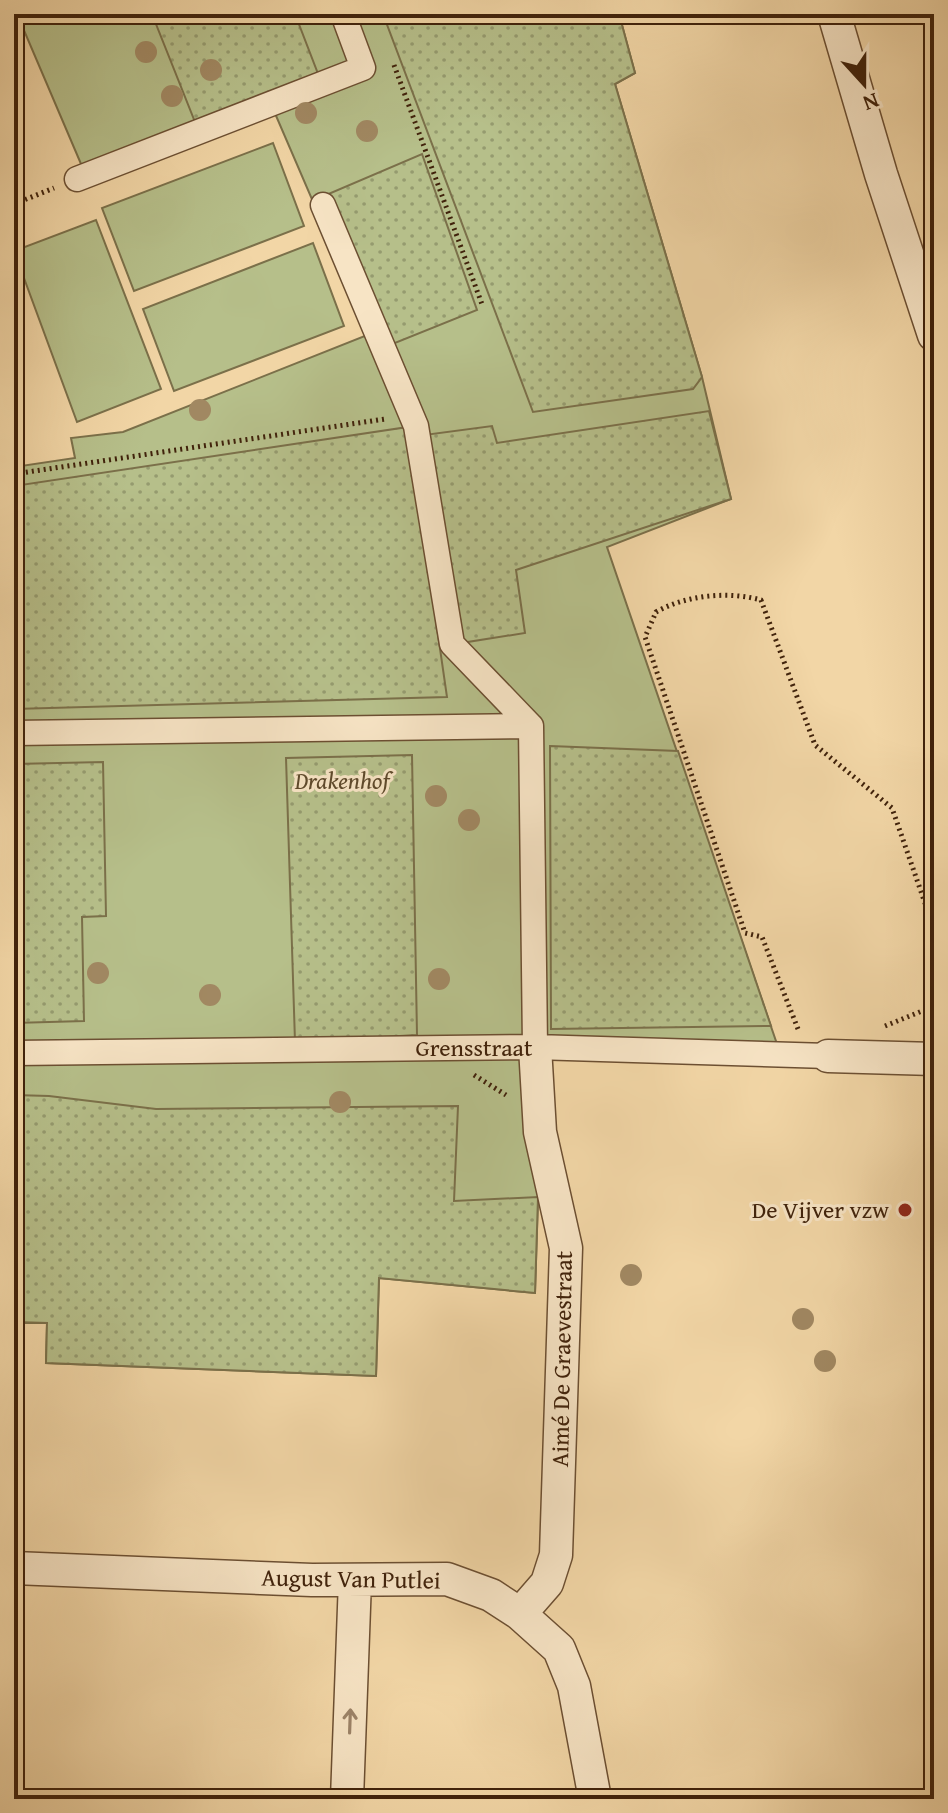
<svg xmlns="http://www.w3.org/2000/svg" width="948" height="1813" viewBox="0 0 948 1813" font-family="'Gentium Book Plus',serif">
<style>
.green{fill:#b6bf8a;stroke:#7b704a;stroke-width:2}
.garden{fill:url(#garden-dots);stroke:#7b704a;stroke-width:2}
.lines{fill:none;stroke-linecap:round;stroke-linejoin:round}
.pedestrian-casing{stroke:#6c4f32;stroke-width:27}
.minor-casing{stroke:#6c4f32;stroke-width:35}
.path{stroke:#40220b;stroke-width:5;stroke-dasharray:2 4;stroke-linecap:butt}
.pedestrian{stroke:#f7e4c5;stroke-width:24}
.minor{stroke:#f7e4c5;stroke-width:32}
.tree{fill:#a18862}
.oneway{stroke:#9c8368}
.poi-dot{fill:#8f2418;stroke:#f7e4c5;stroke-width:3}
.labels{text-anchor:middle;stroke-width:6;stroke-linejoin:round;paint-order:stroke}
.park-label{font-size:24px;font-style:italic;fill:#5e492b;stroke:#f7e4c5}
.street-label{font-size:24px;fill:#40220b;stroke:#f7e4c5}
.poi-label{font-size:24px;fill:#40220b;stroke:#f7e4c5;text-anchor:end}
</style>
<defs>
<pattern id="garden-dots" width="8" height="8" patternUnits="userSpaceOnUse" patternTransform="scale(2)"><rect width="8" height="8" fill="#b6bf8a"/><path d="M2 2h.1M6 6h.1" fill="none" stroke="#959b6f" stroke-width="1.8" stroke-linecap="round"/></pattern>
</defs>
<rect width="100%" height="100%" fill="#f2d6a6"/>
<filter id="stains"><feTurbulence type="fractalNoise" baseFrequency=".0025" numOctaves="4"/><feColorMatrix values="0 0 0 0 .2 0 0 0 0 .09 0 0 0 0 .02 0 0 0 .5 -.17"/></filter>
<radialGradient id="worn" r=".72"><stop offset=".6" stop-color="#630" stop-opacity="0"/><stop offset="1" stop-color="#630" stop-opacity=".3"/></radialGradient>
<path class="green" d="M17 14H619L635 73 615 84 702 377 731 499 607 547 778 1047 543 1042 535 1293 379 1278 376 1376 46 1363 47 1323H14V467L75 458 71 438 123 432 370 334 274 111 84 171Z
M273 143 304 226 134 291 102 208Z
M96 220 161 389 77 422 14 251Z
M313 243 344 326 174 391 143 309Z"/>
<path class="garden" d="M152 14H295L320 79 197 127Z
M383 14H619L635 73 615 84 702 377 693 389 533 412Z
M422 154 477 310 390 345 326 195Z
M709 411 731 499 516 570 525 633 461 643 424 435 492 426 497 443Z
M408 427 447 697 14 709V486Z
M550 746 678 751 771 1026 551 1029Z
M412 755 417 1035 295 1042 286 758Z
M103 762 106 916 82 917 84 1021 14 1023V764Z
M14 1095 49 1096 156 1109 458 1106 454 1201 538 1197 535 1293 379 1278 376 1376 46 1363 47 1323 14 1322Z"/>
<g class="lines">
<g class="pedestrian-casing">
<path id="pedestrian" d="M77 179 363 68 343 14
M323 205 416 426 452 644 531 726
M14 733 531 726 535 1047
M14 1053 535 1047 828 1056"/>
</g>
<g class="minor-casing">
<path id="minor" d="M834 14 881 174 934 335
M828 1056 934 1059
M14 1568 312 1580 447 1579 491 1595 520 1614 559 1649 574 1686 595 1799
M520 1614 547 1583 556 1555 566 1248 540 1132 535 1047
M347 1799 355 1580"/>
</g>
<path class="path" d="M394 65 483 307
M14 204 54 188
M14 391 20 439
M14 474 385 419
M885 1026 922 1011 934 1010
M798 1029 762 937 745 933 645 637 656 612C686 595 728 591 761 600L815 745 892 808 934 929
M474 1075 506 1095"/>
<use href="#pedestrian" class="pedestrian"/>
<use href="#minor" class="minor"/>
</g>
<g class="tree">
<circle cx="146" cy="52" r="11"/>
<circle cx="211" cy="70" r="11"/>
<circle cx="172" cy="96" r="11"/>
<circle cx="306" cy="113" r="11"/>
<circle cx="367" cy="131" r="11"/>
<circle cx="200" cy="410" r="11"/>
<circle cx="436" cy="796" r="11"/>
<circle cx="469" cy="820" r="11"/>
<circle cx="98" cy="973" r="11"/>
<circle cx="439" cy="979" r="11"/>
<circle cx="210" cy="995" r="11"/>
<circle cx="340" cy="1102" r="11"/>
<circle cx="631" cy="1275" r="11"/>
<circle cx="803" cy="1319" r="11"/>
<circle cx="825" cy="1361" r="11"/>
</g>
<defs><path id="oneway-shaft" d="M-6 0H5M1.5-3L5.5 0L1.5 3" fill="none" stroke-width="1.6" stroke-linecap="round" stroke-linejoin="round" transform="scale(2)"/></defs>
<use class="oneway" href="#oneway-shaft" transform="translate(350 1721) rotate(-88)"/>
<circle class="poi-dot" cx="905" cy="1210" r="8"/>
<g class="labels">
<g class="park-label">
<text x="342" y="789">Drakenhof</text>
</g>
<g class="street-label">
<text x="474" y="1056">Grensstraat</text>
<text transform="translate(562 1359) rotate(-89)" y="8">Aimé De Graevestraat</text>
<text transform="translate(351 1579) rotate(1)" y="8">August Van Putlei</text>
</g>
<g class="poi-label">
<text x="889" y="1218">De Vijver vzw</text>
</g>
</g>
<rect width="948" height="1813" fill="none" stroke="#f2d6a6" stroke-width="48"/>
<rect x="16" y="16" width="916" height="1781" fill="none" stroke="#40220b" stroke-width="4"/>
<rect x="24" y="24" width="900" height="1765" fill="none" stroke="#40220b" stroke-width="2"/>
<g transform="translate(864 84) rotate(159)" stroke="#f7e4c5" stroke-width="6" paint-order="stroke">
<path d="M0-6L14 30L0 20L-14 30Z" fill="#40220b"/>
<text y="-12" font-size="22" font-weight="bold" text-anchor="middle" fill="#40220b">N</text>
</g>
<rect width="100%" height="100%" filter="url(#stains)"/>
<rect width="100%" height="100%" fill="url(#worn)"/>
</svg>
